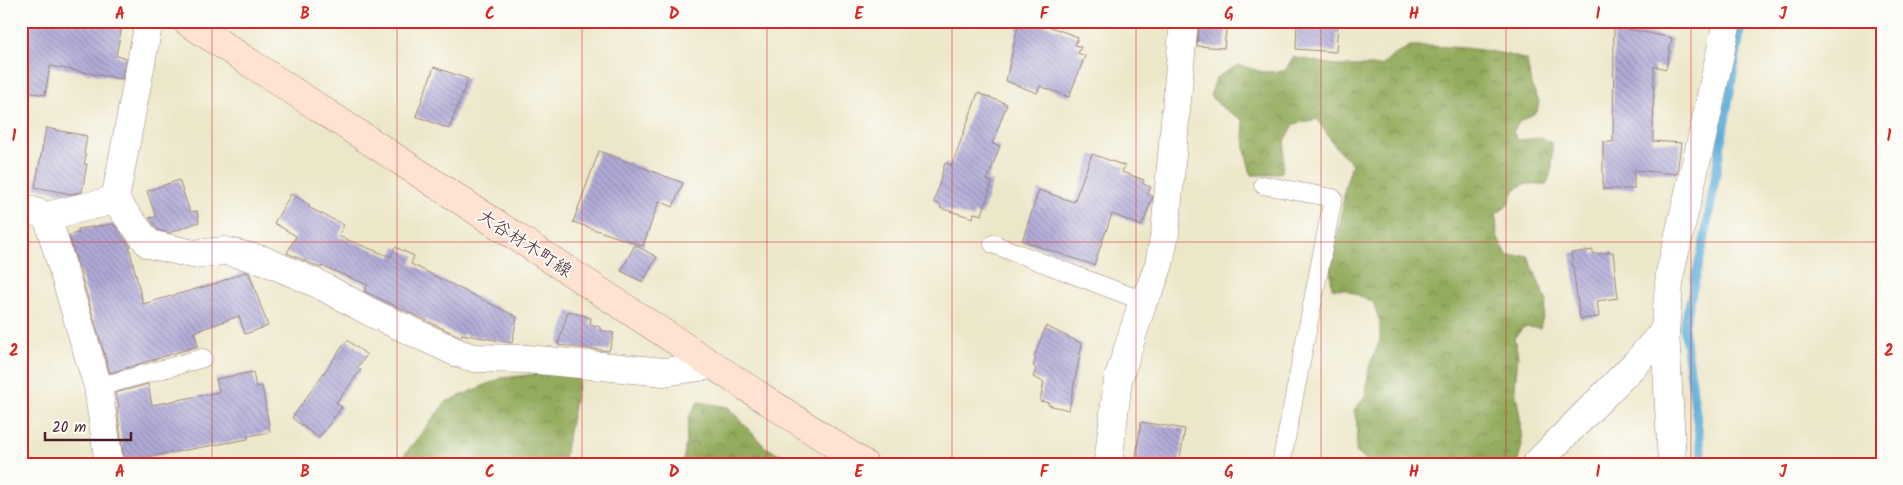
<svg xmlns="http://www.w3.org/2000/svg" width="1903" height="485" viewBox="0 0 1903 485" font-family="Kalam,'Klee One',sans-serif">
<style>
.forest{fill:url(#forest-crowns);stroke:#6e6544}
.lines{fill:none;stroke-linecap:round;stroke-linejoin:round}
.stream{stroke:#5eaed9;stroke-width:9}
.building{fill:url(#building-back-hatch)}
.service-casing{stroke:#9c837a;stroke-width:19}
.minor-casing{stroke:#9c837a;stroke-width:29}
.tertiary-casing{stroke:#9c837a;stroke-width:29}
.secondary-casing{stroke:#9c837a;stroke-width:29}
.service{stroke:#fff;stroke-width:18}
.minor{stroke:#fff;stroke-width:28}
.tertiary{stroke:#fff;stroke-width:28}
.secondary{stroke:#fee3d2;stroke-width:28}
.grid{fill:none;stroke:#d62828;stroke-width:1;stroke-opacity:0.55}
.labels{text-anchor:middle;stroke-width:4;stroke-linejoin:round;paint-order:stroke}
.street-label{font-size:18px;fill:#4a1f2b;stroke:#fdfcf7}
.neatline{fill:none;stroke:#d62828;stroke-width:2}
.grid-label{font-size:16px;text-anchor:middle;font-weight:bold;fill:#d62828}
</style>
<defs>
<pattern id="forest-crowns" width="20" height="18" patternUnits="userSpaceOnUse" patternTransform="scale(1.25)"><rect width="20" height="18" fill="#92ab5c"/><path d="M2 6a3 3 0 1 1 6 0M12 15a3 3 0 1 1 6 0" fill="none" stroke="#798b4c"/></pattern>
<pattern id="building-back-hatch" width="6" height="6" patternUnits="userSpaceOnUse" patternTransform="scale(1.25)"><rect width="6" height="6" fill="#b0aad7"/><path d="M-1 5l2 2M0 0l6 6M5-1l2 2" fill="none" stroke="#918aaf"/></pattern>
</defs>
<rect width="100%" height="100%" fill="#fdfcf7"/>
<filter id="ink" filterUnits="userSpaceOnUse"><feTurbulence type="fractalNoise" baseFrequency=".02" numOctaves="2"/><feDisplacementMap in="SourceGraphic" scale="10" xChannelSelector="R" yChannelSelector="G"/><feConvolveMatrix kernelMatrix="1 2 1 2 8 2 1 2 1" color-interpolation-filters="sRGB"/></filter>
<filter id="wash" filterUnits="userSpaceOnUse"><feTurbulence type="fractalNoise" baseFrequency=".0096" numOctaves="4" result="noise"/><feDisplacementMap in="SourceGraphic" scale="20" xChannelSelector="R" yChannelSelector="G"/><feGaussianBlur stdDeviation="1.12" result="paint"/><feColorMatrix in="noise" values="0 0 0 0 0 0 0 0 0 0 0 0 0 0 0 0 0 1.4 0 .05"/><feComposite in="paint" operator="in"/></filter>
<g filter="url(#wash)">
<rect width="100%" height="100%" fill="#ede7ca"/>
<path class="forest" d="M1410 46C1450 46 1489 48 1527 60L1531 85 1539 101 1537 112 1519 122 1513 132 1518 140 1542 138 1552 143V168L1547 184H1525L1515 189 1507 206 1496 214 1497 236 1507 256H1528L1547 302 1540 328 1524 327 1514 338 1518 356 1515 388 1520 417 1522 445 1517 464H1371L1356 452 1357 424 1354 410 1366 395 1369 367 1380 340V322L1373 302 1347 290 1332 288 1330 268 1341 219 1345 187 1352 164 1335 146 1317 119 1294 124 1285 141 1282 172 1269 175H1251L1245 150 1243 120 1224 109 1210 96 1216 78 1238 65 1263 72 1285 71 1293 57 1340 66H1381L1393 56Z
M581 369 563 464H397L446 402 502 378Z
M698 402 728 407 765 447 786 457 792 464H683L689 417Z"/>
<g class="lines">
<path class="stream" d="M1703 464 1684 327 1705 237 1742 21"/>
</g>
<g id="blocks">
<path class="building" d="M21 21H95L122 26 116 56 126 58 122 79 50 66 45 95 21 91Z
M1019 21H1034L1078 37 1075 45 1081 47 1078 53 1085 56 1069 97 1040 86 1037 93 1006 81Z
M1199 21H1227L1224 48 1197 46Z
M1297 21H1338L1336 52 1296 49Z
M1614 26 1672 38 1666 69 1654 66 1653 141 1681 143 1677 174 1634 170V189H1603V142H1613Z
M434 67 468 79 449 129 416 116Z
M978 93 1007 104 992 144 1000 146 987 181 992 182 982 215 974 213 973 218 940 208 941 205 934 202 945 163 952 165Z
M46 128 87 136 84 154 86 155 84 164H87L82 192 71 194 35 187Z
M599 151 683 183 673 207 659 201 643 246 573 222Z
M1092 154 1125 166 1122 172 1144 180 1143 184 1151 187 1148 194 1153 196 1142 226 1112 214 1094 265 1022 241 1039 190 1074 202Z
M179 180 190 212 197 211 199 222 169 233 158 230 149 218 156 217 147 191Z
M291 194 310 205 308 207 344 225 338 236 391 257 395 247 414 256 411 264 517 317 512 343 462 334 461 337 364 291 368 285 322 266 321 268 287 253 296 236 274 223Z
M113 224 131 247H129L143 304 214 284 245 272 249 273 268 326 245 334 239 316 194 332 198 346 110 373 69 235 79 233 78 229Z
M635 245 657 257 643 282 621 271Z
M1593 250V254L1613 252 1618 298 1597 301 1599 317 1580 319 1571 253Z
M568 311 591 318 590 324 600 327V330L614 333 609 351 558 345Z
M1046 326 1082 344 1069 410 1048 405 1049 403 1040 401 1044 382 1033 377 1036 368 1033 366 1036 358 1034 357Z
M347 340 367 355 357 368 361 370 336 403 342 407 319 438 292 418Z
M253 372 256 387 262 386 270 432 248 436V439L124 461 117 408 119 407 115 393 148 384 152 405 219 392 216 379Z
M1141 422 1185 429 1179 464H1135Z"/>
</g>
</g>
<g filter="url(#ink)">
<use href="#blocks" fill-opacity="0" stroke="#9c837a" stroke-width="1"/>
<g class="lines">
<g class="service-casing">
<path id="service" d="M1263 185 1333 198 1281 464
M993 244 1143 301
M98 387 203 358"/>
</g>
<g class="minor-casing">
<path id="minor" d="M115 200 149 244 193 254 225 251 263 260 318 284 372 313 458 353 474 358 527 359 664 372 714 365
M21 207 47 216 115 200 149 21
M47 216 98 387 109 464
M1108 464 1118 380 1143 301 1151 286 1159 264 1165 233 1184 21
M1536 464 1636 363 1665 330"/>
</g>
<g class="tertiary-casing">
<path id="tertiary" d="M1672 464 1665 330 1670 273 1706 120 1727 21"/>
</g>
<g class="secondary-casing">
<path id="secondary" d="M186 21 864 464"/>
</g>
<use href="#service" class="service"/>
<use href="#minor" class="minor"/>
<use href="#tertiary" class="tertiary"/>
<use href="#secondary" class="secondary"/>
</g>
</g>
<path class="grid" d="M212 21V464M397 21V464M582 21V464M767 21V464M952 21V464M1136 21V464M1321 21V464M1506 21V464M1691 21V464M21 242H1882"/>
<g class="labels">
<g class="street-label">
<text transform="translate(525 243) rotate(33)" y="6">大谷材木町線</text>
</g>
</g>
<rect width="1903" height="485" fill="none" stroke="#fdfcf7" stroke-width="55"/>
<path d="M45 432v8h86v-8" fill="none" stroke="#4a1f2b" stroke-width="2.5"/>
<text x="52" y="432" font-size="15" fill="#4a1f2b" stroke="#fdfcf7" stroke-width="4" paint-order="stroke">20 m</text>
<rect x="28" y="28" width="1848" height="430" class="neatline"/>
<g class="grid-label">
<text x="120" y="19">A</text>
<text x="305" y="19">B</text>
<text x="490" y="19">C</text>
<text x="674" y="19">D</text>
<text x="859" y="19">E</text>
<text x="1044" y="19">F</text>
<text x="1229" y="19">G</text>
<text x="1414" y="19">H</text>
<text x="1598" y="19">I</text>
<text x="1783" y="19">J</text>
<text x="14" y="141">1</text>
<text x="1889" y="141">1</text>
<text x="14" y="356">2</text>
<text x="1889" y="356">2</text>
<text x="120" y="477">A</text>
<text x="305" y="477">B</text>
<text x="490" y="477">C</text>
<text x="674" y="477">D</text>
<text x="859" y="477">E</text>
<text x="1044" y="477">F</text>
<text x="1229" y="477">G</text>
<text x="1414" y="477">H</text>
<text x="1598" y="477">I</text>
<text x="1783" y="477">J</text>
</g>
</svg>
